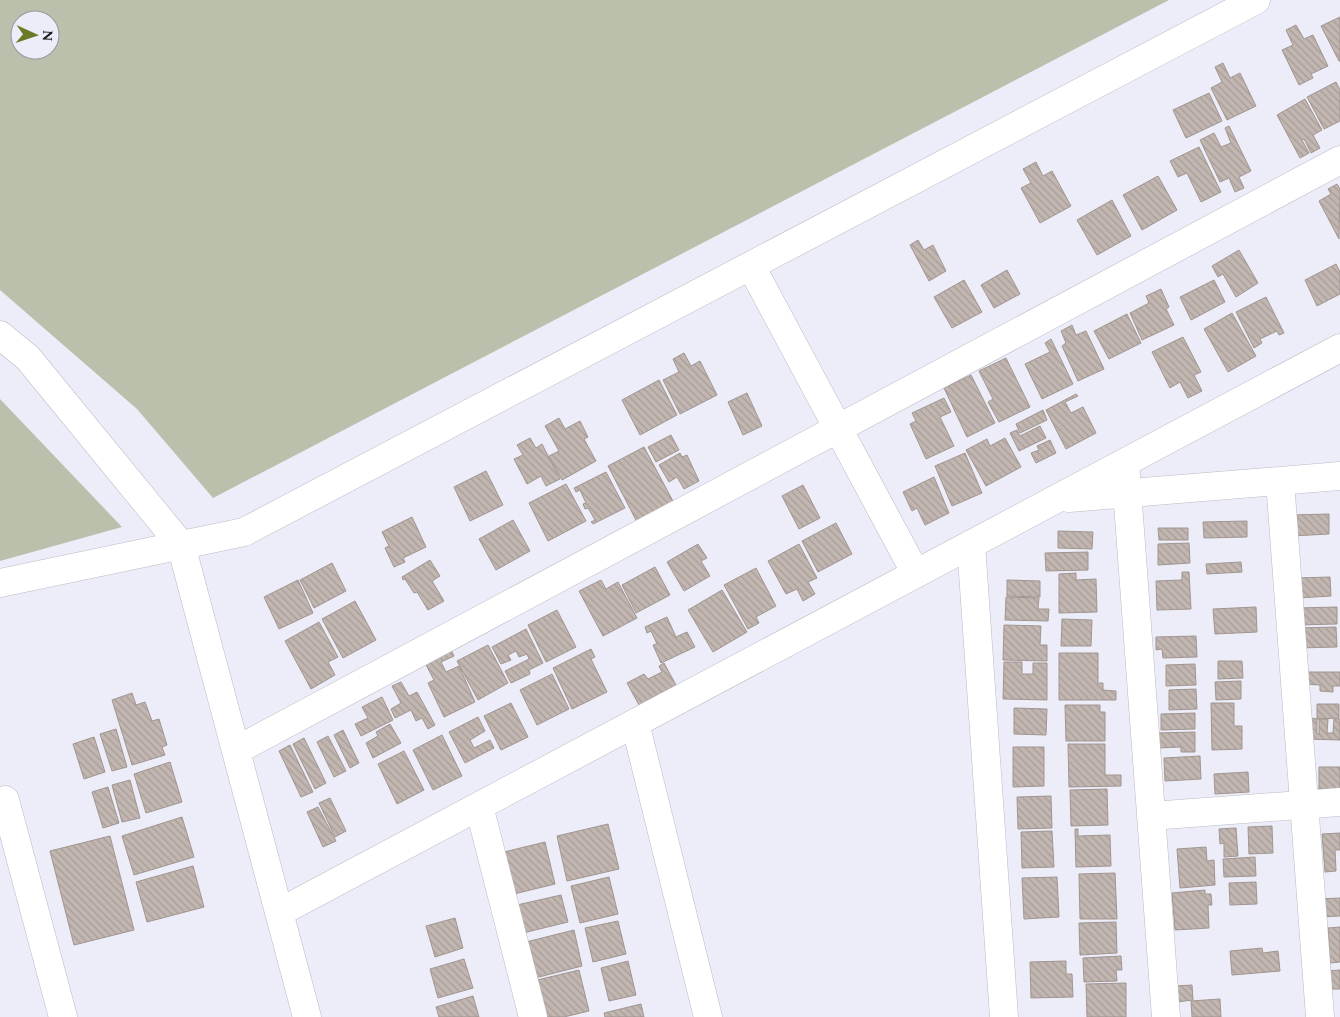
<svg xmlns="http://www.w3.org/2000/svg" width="1340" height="1017" viewBox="0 0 1340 1017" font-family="Spectral,serif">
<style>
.grass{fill:#b9c1ac;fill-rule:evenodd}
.building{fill:url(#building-back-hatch);stroke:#a19590}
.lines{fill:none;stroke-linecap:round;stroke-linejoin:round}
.minor-casing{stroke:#babbc5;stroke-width:29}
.minor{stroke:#fff;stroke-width:28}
</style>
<defs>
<pattern id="building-back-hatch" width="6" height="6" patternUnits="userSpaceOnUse" patternTransform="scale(1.25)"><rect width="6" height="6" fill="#c2b6b1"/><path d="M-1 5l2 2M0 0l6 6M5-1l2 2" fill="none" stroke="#a69c98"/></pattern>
</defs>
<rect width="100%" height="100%" fill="#ecedf8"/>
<path class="grass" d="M0 0H1169L213 498 137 409 0 290ZM20 20H50V50H20Z
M0 399 122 527 0 561Z"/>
<path class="building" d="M1340 17V61H1339L1321 26Z
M1296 25 1304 39 1313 35 1328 66 1311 74 1313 78 1299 85 1282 50 1293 45 1286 30Z
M1223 63 1230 78 1240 73 1256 106 1227 120 1211 88 1222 82 1215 67Z
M1336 82 1340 90V121L1324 129 1307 97Z
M1209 93 1222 121 1186 138 1173 110Z
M1305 99 1322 130 1313 135 1320 148 1311 153 1304 139 1302 140 1309 153 1300 158 1277 115Z
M1229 126 1251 171 1239 177 1244 188 1235 192 1229 178 1220 182 1200 140 1214 133 1221 147 1231 143 1225 128Z
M1199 147 1221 192 1201 202 1187 173 1178 177 1170 161Z
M1036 162 1043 176 1052 171 1071 206 1040 223 1021 188 1031 183 1023 169Z
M1158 176 1177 210 1142 230 1123 195Z
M1337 184 1340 189 1339 239 1319 201 1331 194 1328 189Z
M1112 200 1131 236 1097 255 1077 220Z
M918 240 924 250 933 245 946 271 929 281 910 245Z
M1239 250 1258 283 1236 297 1223 274 1218 277 1212 266Z
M1336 264 1340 272V294L1317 306 1305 280Z
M1007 270 1020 294 994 308 981 285Z
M964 280 982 312 952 328 934 297Z
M1214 280 1225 302 1191 320 1180 297Z
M1161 289 1169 307 1166 309 1174 325 1142 340 1130 313 1149 303 1146 296Z
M1266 297 1284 333 1279 335 1277 331 1260 339 1262 343 1254 348 1236 312Z
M1232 313 1256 356 1228 372 1204 329Z
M1127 314 1141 343 1109 359 1094 331Z
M1072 325 1076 335 1086 331 1104 369 1078 381 1062 346 1066 343 1061 331Z
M1183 337 1201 372 1194 375 1202 391 1188 398 1180 382 1170 388 1152 352Z
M1051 339 1073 384 1042 399 1025 364 1050 352 1045 343Z
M684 353 691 366 700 361 717 395 680 414 663 380 679 372 673 359Z
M1006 358 1030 407 999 422 988 402 993 399 979 371Z
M971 375 995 423 967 437 944 388Z
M659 380 677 415 640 435 622 400Z
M747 393 762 426 743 435 728 402Z
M1076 394 1078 396 1065 402 1071 413 1083 407 1096 433 1066 449 1046 410Z
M944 398 951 412 940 417 954 446 926 459 910 424 916 421 912 413Z
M1043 410 1047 420 1020 433 1016 424Z
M559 418 565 429 580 421 588 437 584 439 596 461 562 480 549 456 559 451 545 426Z
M1040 426 1046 438 1019 451 1010 433 1017 430 1020 436Z
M671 435 679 450 656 462 648 447Z
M530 438 536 448 542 444 560 479 546 486 541 476 527 484 514 459 523 455 517 445Z
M1005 438 1021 467 986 486 966 450 987 439 990 446Z
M1050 440 1056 453 1036 463 1031 453 1039 450 1037 446Z
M644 447 674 503 637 522 608 466Z
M680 453 682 457 687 455 699 481 684 489 677 477 669 482 659 465Z
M965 453 982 493 952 506 935 466Z
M486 471 503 505 470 521 454 487Z
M606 472 625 508 593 524 591 522 595 520 588 508 585 509 583 504 586 503 580 490 576 492 574 488Z
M934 477 949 513 925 525 917 508 912 511 903 492Z
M566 484 586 521 548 541 529 503Z
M803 485 820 518 799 529 782 496Z
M1329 514V534L1292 536 1291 515Z
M412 517 426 547 403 558 405 562 394 567 385 548 389 546 382 532Z
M513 520 530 551 496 570 479 539Z
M1247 521V537L1204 538 1203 522Z
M836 523 852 554 818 572 802 541Z
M1158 528H1188V540H1159Z
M1058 531 1093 532 1092 549 1058 548Z
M1189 543 1190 563 1158 565V544Z
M698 544 707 558 701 561 710 576 684 591 667 562Z
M799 544 817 578 808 582 815 594 803 601 797 589 786 594 768 561Z
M1088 552V570L1046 571 1045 553Z
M430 560 440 576 432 581 444 601 428 610 417 592 414 593 405 579 403 580 402 577Z
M1241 562 1242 572 1207 574 1206 564Z
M332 563 346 591 314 608 300 580Z
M655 567 670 595 636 613 622 585Z
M756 568 776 606 756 617 759 623 748 629 724 585Z
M1182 572H1189L1191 609 1157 610 1156 581 1182 580Z
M1076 573V580L1096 579 1097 612 1059 613V574Z
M1330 577 1331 596 1297 598V578Z
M298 580 313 613 279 629 264 597Z
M601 580 606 589 618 582 637 618 603 636 579 591Z
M1007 580 1040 581V597L1007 596Z
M722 590 747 632 713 652 688 610Z
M1006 597 1039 598 1038 609H1049L1048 621 1005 620Z
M355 601 376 640 343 658 322 619Z
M1256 607 1257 632 1215 634 1213 609Z
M1337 607V624L1298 625 1297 608Z
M557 610 576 647 546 662 528 625Z
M667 617 676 637 687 632 695 647 661 663 653 645 657 644 651 631 647 633 645 627Z
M1062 619 1092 620 1091 646H1061Z
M319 622 338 657 328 662 335 675 311 689 285 641Z
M1004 625 1041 626 1040 645H1047V661L1003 660Z
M1336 627 1337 647 1298 648 1297 628Z
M526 629 543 663 529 670 530 674 511 683 505 671 529 659 527 654 519 657 516 651 508 655 511 660 501 664 492 647Z
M1196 636 1197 657 1163 658 1162 649 1156 650V637Z
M488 645 508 683 478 700 457 661Z
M450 648 454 656 441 662 446 672 459 666 475 702 444 717 428 683 434 680 424 661Z
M591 649 595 657 591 659 607 692 572 709 553 668Z
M1059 653H1098V683H1103V690L1116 691V700H1059Z
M1218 661H1242L1243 678 1218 679Z
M1004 662H1022V674H1033V663H1047V700L1003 699Z
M664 663 676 685 639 705 627 683 644 674 648 679 662 672 659 666Z
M1195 664 1196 685 1166 686V665Z
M1302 672H1340V686H1333V692L1320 691V685L1302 684Z
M552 674 569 709 537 725 520 690Z
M1241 681V699L1216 700 1215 682Z
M401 682 409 696 417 692 435 725 428 729 422 718 416 721 411 710 395 718 391 709 401 703 392 686Z
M1196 689 1197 709 1169 710V690Z
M132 693 136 705 145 702 152 721 159 719 167 745 162 747 165 755 132 765 112 700Z
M382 697 393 720 361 736 355 724 368 718 362 707Z
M511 703 528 737 501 750 484 716Z
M1211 703H1234V726H1242V749L1212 750Z
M1317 704H1339V718L1317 719Z
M1065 705H1100V712H1105V741H1066Z
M1014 708 1047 709 1046 735 1014 734Z
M1195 713V729L1161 730V714Z
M478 717 485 731 470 740 474 748 490 740 494 748 465 763 449 732Z
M1311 718 1317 719V734H1319V719H1328L1327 733H1333L1334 719H1340V740L1304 739Z
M390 724 401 743 373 758 366 743 378 736 376 732Z
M116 729 127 767 112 771 100 734Z
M343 730 359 763 350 768 334 735Z
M1195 732V752H1181V747L1157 748 1156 733Z
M442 735 462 776 433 790 413 750Z
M328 736 346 771 334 777 317 742Z
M94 737 105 772 84 779 73 744Z
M304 738 326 783 315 789 293 744Z
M1068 744H1105V775H1121V786L1069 787Z
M290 745 313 792 301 797 279 751Z
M1013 747H1044V786L1013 787Z
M404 751 424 790 397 804 378 764Z
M1200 756 1201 779 1165 781 1164 758Z
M170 762 182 802 146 813 134 774Z
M1319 767H1340V789H1319Z
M1248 772 1249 792 1215 794 1214 774Z
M130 780 140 818 122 822 112 785Z
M108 787 119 823 103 828 92 792Z
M1107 789 1108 825 1071 826 1070 790Z
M1051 796 1052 828 1018 829 1017 797Z
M330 798 346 831 335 837 319 803Z
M318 807 336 841 323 847 307 812Z
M182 817 194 857 134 875 122 836Z
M608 824 619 869 567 881 557 836Z
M1272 826 1273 853 1249 854 1248 827Z
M1236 828 1238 856 1224 857V843L1220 844 1219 829Z
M1075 829H1078V836L1110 835 1111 866 1076 867Z
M1052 831 1054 867 1022 868 1021 832Z
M1340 833V850H1335L1336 871 1325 872 1322 834Z
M110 836 134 930 74 945 50 851Z
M545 842 555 884 514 894 504 852Z
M1206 847 1207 861 1214 860 1215 885 1180 888 1177 849Z
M1255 857 1256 876 1224 877 1223 859Z
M193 866 204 907 147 922 136 882Z
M1115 873 1117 919H1080L1079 874Z
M609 877 618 914 580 923 571 886Z
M1057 877 1059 917 1024 919 1022 878Z
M1256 882 1257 904 1230 905 1229 883Z
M1205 890V894H1211L1212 905H1208L1209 928 1175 930 1172 893Z
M561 895 568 922 523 933 517 905Z
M1340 898V916L1319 917V899Z
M455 918 463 948 435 957 426 926Z
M618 921 626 954 593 962 585 928Z
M1116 922 1117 953 1080 955 1079 923Z
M1340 927V962L1330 963 1328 928Z
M574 930 582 966 535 978 526 942Z
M1262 948 1263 953 1278 951 1280 971 1232 975 1230 951Z
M1121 956 1122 970H1116L1117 981 1084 982 1083 958Z
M464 959 473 988 438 998 430 969Z
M628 961 636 995 609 1001 601 968Z
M1066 961V974H1072L1073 997 1031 998 1030 962Z
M579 970 589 1011 564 1017H542L533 981Z
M1340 970V989H1327L1326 971Z
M1126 983V1017H1087L1086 984Z
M1192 985 1193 1000 1177 1002 1175 986Z
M473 996 479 1017H439L436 1007Z
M1220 999 1221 1017H1192L1191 1001Z
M641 1004 644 1017H605L604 1013Z"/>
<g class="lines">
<g class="minor-casing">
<path id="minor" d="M751 266 916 574
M0 335 28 358 181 545 307 1017
M1125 463 1166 1017
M1280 481 1320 1017
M1069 498 1340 476
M971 544 1004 1017
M0 583 244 532 1256 0
M635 723 708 1017
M237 750 1340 160
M0 802 5 800 63 1017
M479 806 533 1017
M1151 816 1340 802
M280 912 1340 348"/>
</g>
<use href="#minor" class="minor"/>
</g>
<g transform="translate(35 35) rotate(93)"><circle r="24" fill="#ecedf8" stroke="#9898a0"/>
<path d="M0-4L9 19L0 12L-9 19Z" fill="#6b7a27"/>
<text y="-8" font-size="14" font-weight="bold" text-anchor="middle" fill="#19191d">N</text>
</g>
</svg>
